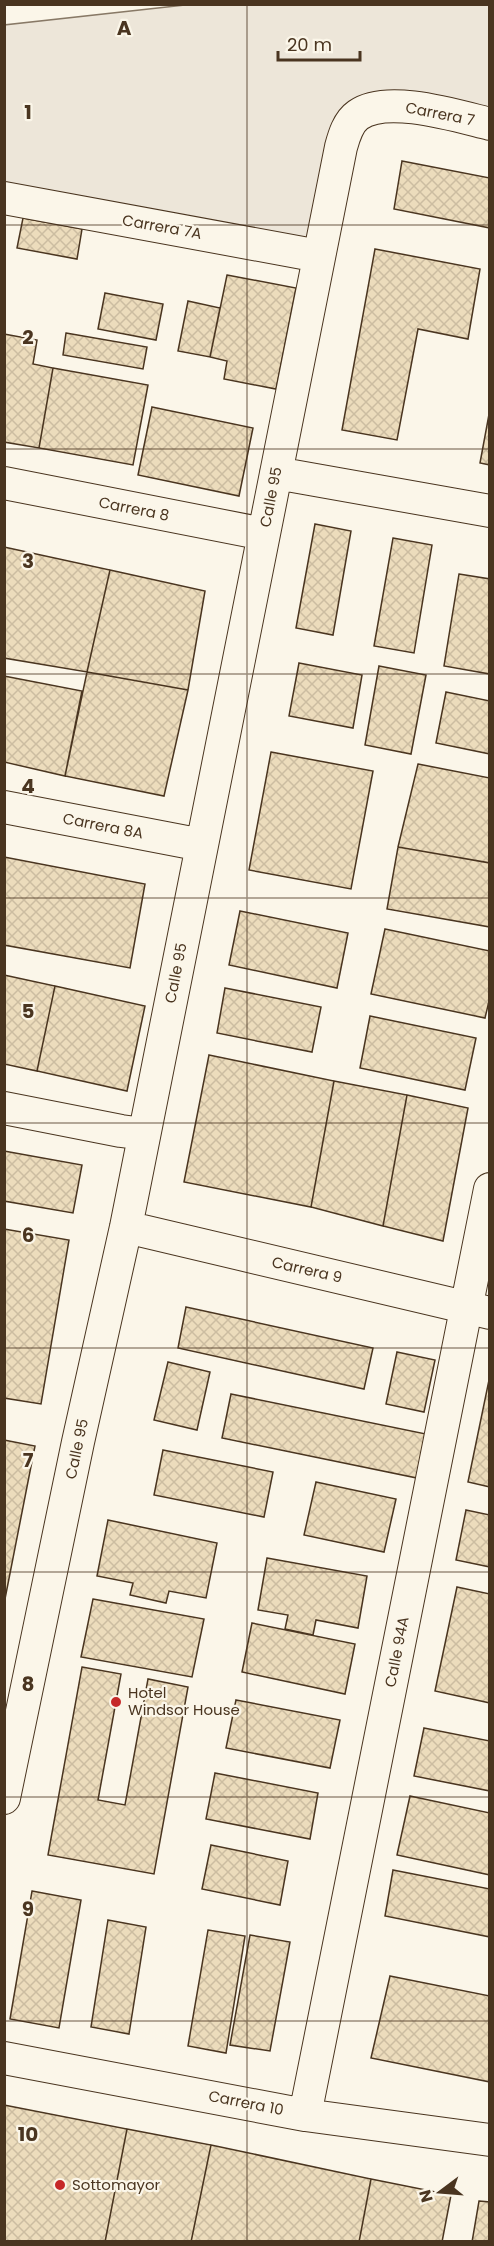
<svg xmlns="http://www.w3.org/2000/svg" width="494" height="2246" viewBox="0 0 494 2246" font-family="Poppins,sans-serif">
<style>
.green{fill:#ede6d9;stroke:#887966;stroke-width:1.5}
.building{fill:url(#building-cross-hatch);stroke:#4a3520;stroke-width:1.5}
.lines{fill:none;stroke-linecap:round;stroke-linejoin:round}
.minor-casing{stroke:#4a3520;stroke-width:34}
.minor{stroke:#fbf6e9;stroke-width:32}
.grid{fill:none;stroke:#4a3520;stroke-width:1.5;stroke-opacity:0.55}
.poi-dot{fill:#c62828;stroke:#fbf6e9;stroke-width:2}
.labels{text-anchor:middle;stroke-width:4.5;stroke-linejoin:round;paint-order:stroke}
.street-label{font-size:15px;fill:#4a3520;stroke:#fbf6e9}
.poi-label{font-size:15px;fill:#4a3520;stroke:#fbf6e9;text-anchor:start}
.grid-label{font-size:20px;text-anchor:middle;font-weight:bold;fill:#4a3520;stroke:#fbf6e9;stroke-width:4.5;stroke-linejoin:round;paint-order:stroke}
</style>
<defs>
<pattern id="building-cross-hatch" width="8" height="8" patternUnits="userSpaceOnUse" patternTransform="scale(1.5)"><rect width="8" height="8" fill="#ecdcbc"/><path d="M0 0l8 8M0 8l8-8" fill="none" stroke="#ccbda1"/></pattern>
</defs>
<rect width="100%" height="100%" fill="#fbf6e9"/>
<path class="green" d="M194 4 489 5V124L357 115 319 256 5 198 4 25Z"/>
<path class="building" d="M402 161 490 178V228L394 209Z
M23 218 82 229 77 259 17 248Z
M375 249 480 269 468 339 418 329 397 440 342 430Z
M227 275 296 288 276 389 224 379 227 361 210 357Z
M105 293 163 304 156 340 98 329Z
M188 301 220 308 210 357 178 351Z
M66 333 147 347 143 369 63 355Z
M4 334 37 340 33 364 53 368 39 448 4 442Z
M53 368 148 385 133 465 39 448Z
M152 407 253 428 239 496 138 475Z
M490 409V465L480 463Z
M315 524 351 531 333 635 296 628Z
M393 538 432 545 414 653 374 646Z
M4 547 110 570 87 672 4 658Z
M110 570 205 591 188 690 87 672Z
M459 574 490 579V674L444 666Z
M299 663 362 675 353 728 289 716Z
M379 666 426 675 411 754 365 745Z
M87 672 188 690 164 796 65 776Z
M4 676 82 691 65 776 4 762Z
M446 692 490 701V754L436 743Z
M271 752 373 771 351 889 249 870Z
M418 764 490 778V863L398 847Z
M398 847 490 863V927L387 909Z
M4 857 145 884 130 968 4 945Z
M240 911 348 933 337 988 229 965Z
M385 929 490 951V997L485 1018 371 994Z
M4 975 55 986 37 1071 4 1064Z
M55 986 145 1006 127 1091 37 1071Z
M225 988 321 1007 312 1052 217 1033Z
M370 1016 476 1038 465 1090 360 1068Z
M209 1055 334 1081 311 1207 184 1182Z
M334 1081 407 1095 383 1226 311 1207Z
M407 1095 468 1108 443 1241 383 1226Z
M4 1151 82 1165 73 1213 4 1201Z
M4 1229 69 1240 41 1404 4 1398Z
M186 1307 373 1348 364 1389 178 1348Z
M397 1352 435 1360 424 1412 386 1404Z
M168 1362 210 1372 197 1430 154 1420Z
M489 1380H490V1487L468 1482Z
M231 1394 426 1434 417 1478 222 1438Z
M4 1440 35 1446 4 1604Z
M163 1450 273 1472 264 1517 154 1495Z
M316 1482 396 1499 384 1552 304 1535Z
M466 1510 490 1515V1567L456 1560Z
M108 1520 217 1543 206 1598 169 1591 166 1603 130 1595 133 1583 97 1576Z
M267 1558 367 1576 358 1628 316 1620 313 1635 285 1629 288 1615 258 1610Z
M457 1587 490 1594V1703L435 1691Z
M93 1599 204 1619 192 1677 81 1657Z
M252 1623 355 1644 345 1694 242 1672Z
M82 1667 121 1674 98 1800 125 1805 148 1679 188 1687 154 1874 48 1855Z
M236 1700 340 1720 330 1768 226 1748Z
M424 1728 490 1741V1791L414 1776Z
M215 1773 318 1793 310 1839 206 1819Z
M410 1796 490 1813V1875L397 1855Z
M211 1845 288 1861 280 1905 202 1889Z
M393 1870 490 1889V1937L385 1916Z
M32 1891 81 1900 59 2028 10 2019Z
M108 1920 146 1927 129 2034 91 2027Z
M208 1930 245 1936 226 2053 188 2046Z
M250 1935 290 1942 270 2051 230 2045Z
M390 1976 490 1996V2082L371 2058Z
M4 2105 127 2129 105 2242H4Z
M127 2129 211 2145 191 2242H105Z
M211 2145 371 2179 359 2242H191Z
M371 2179 451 2195 442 2242H359Z
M479 2201 490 2202V2242H472Z"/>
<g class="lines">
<g class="minor-casing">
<path id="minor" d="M4 198 319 256
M276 473 490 511
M4 483 264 534
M4 807 202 845
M4 1108 121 1131 144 1134
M126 1227 490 1313
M4 1798 78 1442 126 1227 341 147C344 136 348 122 358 115 387 94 457 116 490 124
M4 2058 305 2115 490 2140
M305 2115 490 1189"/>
</g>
<use href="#minor" class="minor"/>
</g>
<path class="grid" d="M247 4V2242M4 225H490M4 449H490M4 674H490M4 898H490M4 1123H490M4 1348H490M4 1572H490M4 1797H490M4 2021H490"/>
<g class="poi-dot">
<circle cx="116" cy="1702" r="6"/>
<circle cx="60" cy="2185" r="6"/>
</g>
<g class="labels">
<g class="street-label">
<text transform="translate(440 114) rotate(11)" y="5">Carrera 7</text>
<text transform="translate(162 227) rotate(10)" y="5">Carrera 7A</text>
<text transform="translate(271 497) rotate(-79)" y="5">Calle 95</text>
<text transform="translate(134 509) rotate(11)" y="5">Carrera 8</text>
<text transform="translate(103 826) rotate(11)" y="5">Carrera 8A</text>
<text transform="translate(176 973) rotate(-79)" y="5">Calle 95</text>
<text transform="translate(307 1270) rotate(13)" y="5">Carrera 9</text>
<text transform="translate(77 1449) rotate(-78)" y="5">Calle 95</text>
<text transform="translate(397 1652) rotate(-79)" y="5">Calle 94A</text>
<text transform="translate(246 2103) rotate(11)" y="5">Carrera 10</text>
</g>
<g class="poi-label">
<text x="128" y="1698">Hotel<tspan x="128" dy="17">Windsor House</tspan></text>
<text x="72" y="2190">Sottomayor</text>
</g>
</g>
<g class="grid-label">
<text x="124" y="35">A</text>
<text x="28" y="119">1</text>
<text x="28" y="344">2</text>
<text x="28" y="568">3</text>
<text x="28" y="793">4</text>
<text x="28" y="1018">5</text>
<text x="28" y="1242">6</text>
<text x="28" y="1467">7</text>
<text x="28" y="1691">8</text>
<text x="28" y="1916">9</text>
<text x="28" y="2141">10</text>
</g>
<rect width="494" height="2246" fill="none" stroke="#4a3520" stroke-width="12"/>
<g transform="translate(440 2192) rotate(254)" stroke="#fbf6e9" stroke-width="4.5" paint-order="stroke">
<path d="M0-4.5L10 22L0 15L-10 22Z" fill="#4a3520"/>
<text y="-9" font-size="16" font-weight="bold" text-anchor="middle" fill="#4a3520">N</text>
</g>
<path d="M278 51v9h82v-9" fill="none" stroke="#4a3520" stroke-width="3"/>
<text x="287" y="51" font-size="18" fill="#4a3520" stroke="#fbf6e9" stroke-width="4.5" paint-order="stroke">20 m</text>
</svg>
